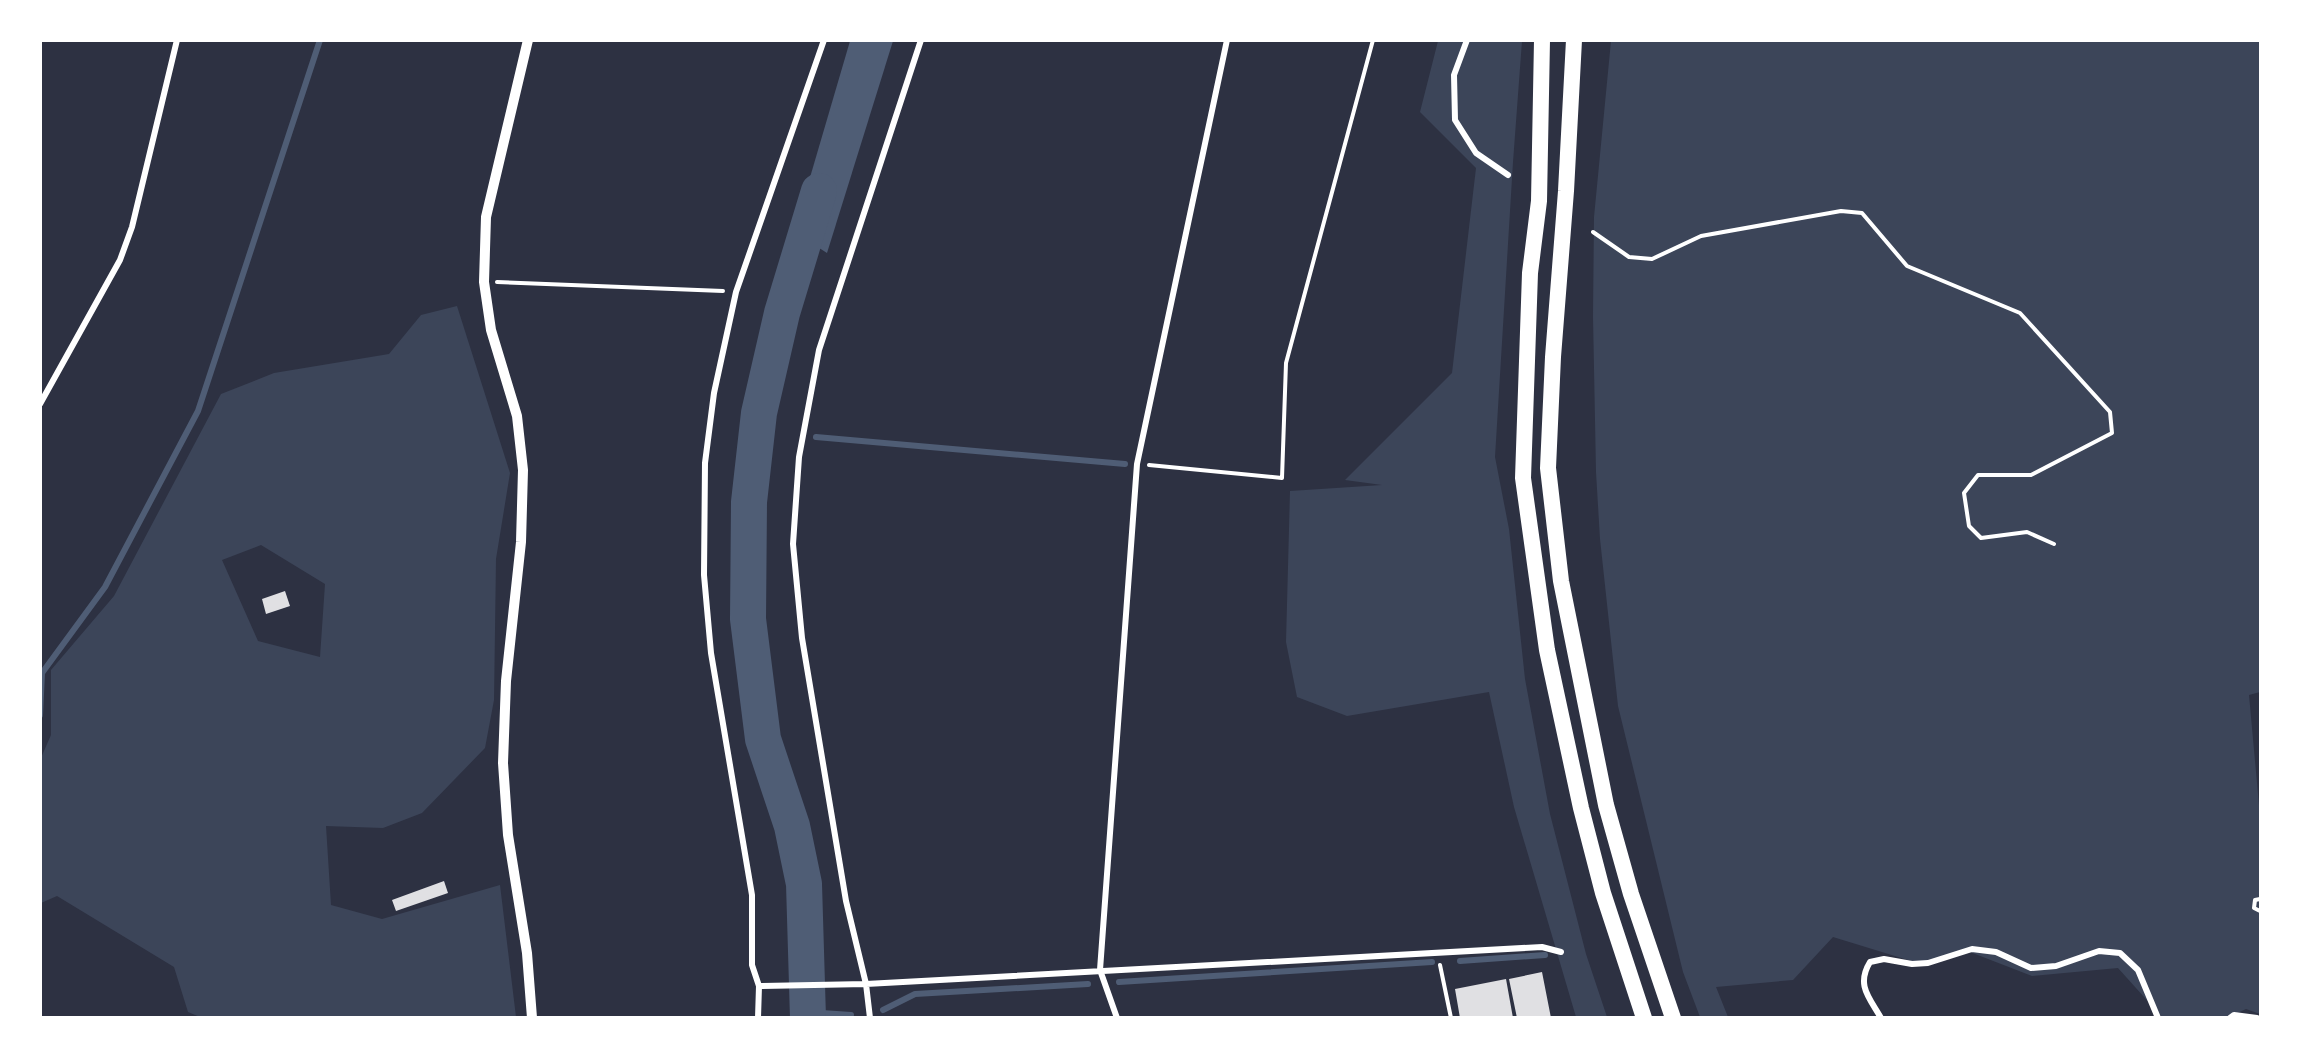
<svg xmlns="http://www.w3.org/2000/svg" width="2301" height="1058" viewBox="0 0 2301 1058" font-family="Lato,sans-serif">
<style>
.green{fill:#3c4559;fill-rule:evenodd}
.water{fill:#4f5d75}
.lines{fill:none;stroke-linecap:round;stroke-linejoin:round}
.stream{stroke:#4f5d75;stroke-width:6}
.river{stroke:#4f5d75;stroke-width:36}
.building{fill:#e0e0e3}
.path{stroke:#fff;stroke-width:4}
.minor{stroke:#fff;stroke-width:6}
.tertiary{stroke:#fff;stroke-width:10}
.trunk{stroke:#fff;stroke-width:16}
</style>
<rect width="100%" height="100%" fill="#2d3142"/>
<path class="green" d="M1438 41H1522L1513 162 1495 457 1509 529 1525 679 1550 814 1586 954 1607 1017H1576L1514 807 1489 692 1347 716 1297 697 1286 642 1290 491 1382 485 1345 480 1452 373 1476 168 1420 112Z
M1611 41H2260V692L2249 695 2260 816V1014L2246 1009 2229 1017H2162L2118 968 2032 976 1970 952 1921 964 1833 937 1793 980 1716 987 1728 1017H1700L1683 972 1618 706 1600 539 1596 472 1593 316 1594 217Z
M457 306 510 473 496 559 494 700 485 748 422 813 383 828 326 826 331 905 382 919 500 885 516 1017H200L188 1012 174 967 57 896 41 903 40 760 51 735V670L114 596 221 394 274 373 389 354 421 315ZM261 545 325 584 320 657 258 641 222 560Z"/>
<path class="water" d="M850 41H893L827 253 794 232Z"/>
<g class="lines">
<path class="stream" d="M816 437 1125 464
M40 715 42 673 105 587 198 411 320 40
M1460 961 1545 955
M1119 982 1432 962
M883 1010 915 994 1088 984
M807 1012 851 1015"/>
<path class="river" d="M808 1018 804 884 792 826 763 739 748 619 749 502 759 413 782 313 819 191"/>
</g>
<path class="building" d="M285 591 290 606 266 614 262 599Z
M444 881 448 893 396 911 392 900Z
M1542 972 1551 1018H1517L1509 979Z
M1506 979 1513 1018H1460L1455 989Z"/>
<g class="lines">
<path class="path" d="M1593 232 1629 257 1652 259 1701 236 1841 211 1862 213 1907 266 2020 313 2110 412 2112 433 2031 475H1978L1964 493 1969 526 1981 538 2027 532 2054 544
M497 282 723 291
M1149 465 1282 478 1286 363 1373 40
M2260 899 2255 900 2254 908 2260 911
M1440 965 1451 1018"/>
<path class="minor" d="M824 40 736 292 714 393 705 463 704 575 711 653 752 895V965L759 986 866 984 1542 947 1561 952
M1467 40 1454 75 1455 120 1476 153 1508 175
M40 404 120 260 132 227 177 40
M758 1018 759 986
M870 1018 866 984 846 901 802 638 793 544 799 457 819 350 921 40
M1117 1018 1100 970 1137 464 1227 40
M1881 1018C1869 997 1856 985 1870 962L1884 959 1912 964 1928 963 1972 949 1996 952 2031 968 2056 966 2099 951 2120 953 2138 970 2158 1018
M2230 1018 2234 1015 2257 1018"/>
<path class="tertiary" d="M528 40 486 217 484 282 491 330 517 416 523 470 521 542 506 681 503 763 508 835 527 953 532 1018"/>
<path class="trunk" d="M1542 40 1539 201 1530 273 1523 478 1547 650 1581 808 1603 893 1644 1018
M1574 40 1566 191 1553 357 1548 468 1561 581 1606 805 1631 894 1673 1018"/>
</g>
<rect width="2301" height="1058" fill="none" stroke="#ffffff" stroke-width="84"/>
</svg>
